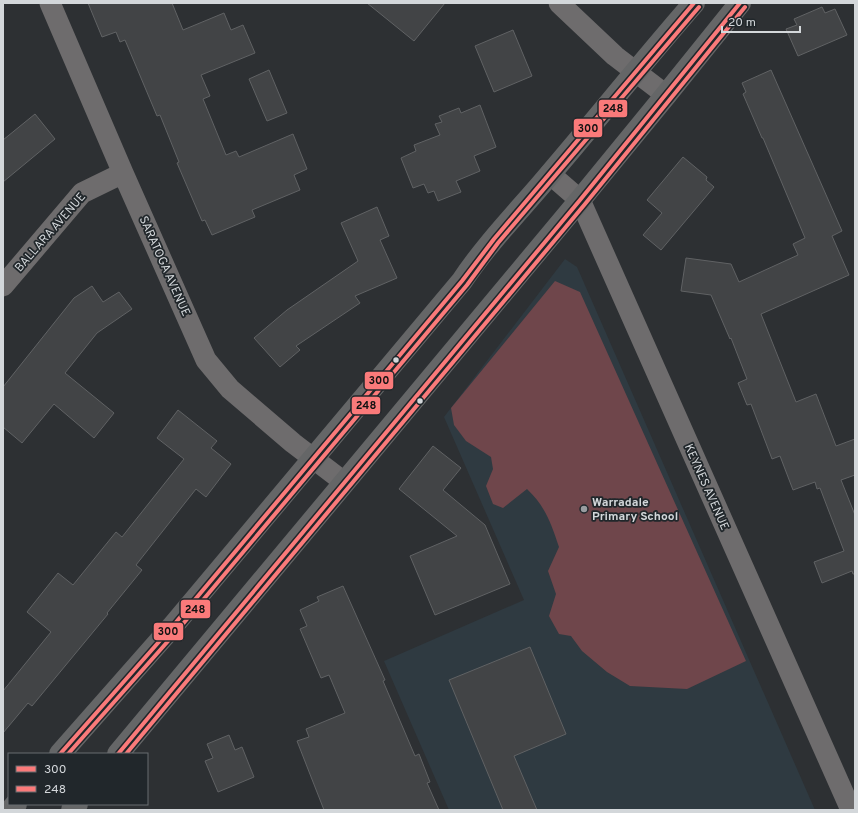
<svg xmlns="http://www.w3.org/2000/svg" width="858" height="813" viewBox="0 0 858 813" font-family="Overpass,sans-serif">
<style>
.built{fill:#2f3a41}
.green{fill:#6f464b}
.building{fill:#424446;stroke:#606264}
.lines{fill:none;stroke-linecap:round;stroke-linejoin:round}
.street{stroke:#6e6c6d;stroke-width:21}
.secondary{stroke:#656667;stroke-width:22}
.bus-1-casing{stroke:#21272b;stroke-width:7}
.bus-2-casing{stroke:#21272b;stroke-width:7}
.bus-1{stroke:#fa7a7a;stroke-width:4}
.bus-2{stroke:#fa7a7a;stroke-width:4}
.bus-dot{fill:#d3d7da;stroke:#21272b;stroke-width:1.5}
.poi-dot{fill:#999da0;stroke:#21272b;stroke-width:1.5}
.labels{text-anchor:middle;stroke-width:3.5;stroke-linejoin:round;paint-order:stroke}
.street-label{font-size:12px;fill:#d3d7da;stroke:#21272b}
.poi-label{font-size:12px;font-weight:bold;fill:#d3d7da;stroke:#21272b;text-anchor:start}
.line-badge{stroke:#21272b;stroke-width:1.5}
.pale-badge-label{font-size:11px;text-anchor:middle;font-weight:bold;fill:#111}
</style>
<rect width="100%" height="100%" fill="#2d3033"/>
<path class="built" d="M565 259 577 267 815 810H449L384 661 524 600 444 417Z"/>
<path class="green" d="M555 281 580 292 746 661 687 689 630 686 607 672 582 651 571 636 559 634 549 616 556 594 548 571 559 547C551 523 545 506 527 489L503 508 493 504 486 486 493 469 491 457 466 441 454 425 451 408Z"/>
<path class="building" d="M88 3H172L183 30 224 13 231 30 243 25 255 53 201 75 210 96 203 99 226 155 236 151 239 157 293 134 307 169 294 175 300 190 252 210 255 217 212 235 205 220 202 221 177 163 179 162 160 115 157 116 125 40 120 42 116 32 102 37Z
M367 3H445L414 41Z
M822 7 825 13 835 9 847 35 798 56 786 29 797 25 794 19Z
M513 30 532 76 494 92 475 46Z
M269 70 287 113 267 121 249 79Z
M771 70 842 231 832 236 849 275 761 314 796 402 816 394 836 446 855 439V475L841 480 855 515V574H853L852 571 822 583 814 562 844 551 820 488 817 489 815 482 793 490 780 456 772 459 751 404 747 405 738 383 747 379 731 338 730 339 711 295 681 291 686 258 731 264 739 282 798 255 793 244 805 238 763 138H762L743 94 746 92 742 83Z
M480 105 496 147 474 156 480 171 456 181 461 192 438 201 434 191 428 193 424 184 413 188 401 158 416 151 414 145 440 135 435 124 442 122 439 116 459 108 461 113Z
M35 114 55 139 3 182V140Z
M683 157 707 177 706 180 714 187 661 250 643 235 662 213 647 200Z
M377 207 389 236 380 240 397 278 355 296 360 303 296 346 300 350 280 367 254 338 287 310 358 261 341 223Z
M92 286 103 302 119 292 132 309 97 333 65 373 114 413 94 438 54 404 22 443 3 427V387L74 298Z
M178 410 217 441 211 448 231 464 206 497 196 489 136 565 142 570 107 613 108 614 32 706 28 703 3 733V691L51 632 27 612 58 573 73 585 116 532 122 537 184 459 157 438Z
M433 446 461 468 443 490 485 525 510 584 435 615 410 556 457 536 399 489Z
M343 586 385 680 383 681 415 756 419 754 430 782 427 783 439 810H324L297 741 309 737 306 729 345 713 329 675 321 678 300 629 307 626 300 610 319 601 317 597Z
M530 647 566 734 514 756 537 810H503L449 680Z
M229 735 235 750 242 747 254 777 218 792 205 761 213 758 207 744Z"/>
<g class="lines">
<path class="street" d="M50 3 123 173 206 360 230 389 293 443 344 482
M559 3 615 56 666 95
M550 174 580 200 851 810
M3 286 82 193 123 173"/>
<path class="secondary" d="M60 754 172 627 462 281C488 242 521 209 551 173 599 117 645 59 694 3
M118 754 580 200 666 95 740 3
M11 810 16 804
M72 810 77 804"/>
<g class="bus-1-casing">
<path id="bus-1" d="M60 754 172 627 462 281 494 239 694 3
M118 754 580 200 740 3"/>
</g>
<g class="bus-2-casing">
<path id="bus-2" d="M68 754 177 631 467 285 498 243 699 7
M126 754 585 204 745 7"/>
</g>
<use href="#bus-1" class="bus-1"/>
<use href="#bus-2" class="bus-2"/>
</g>
<g class="bus-dot">
<circle cx="396" cy="360" r="3.5"/>
<circle cx="420" cy="401" r="3.5"/>
</g>
<circle class="poi-dot" cx="584" cy="509" r="4"/>
<g class="labels">
<g class="street-label">
<text transform="translate(50 232) rotate(-49)" y="4">BALLARA AVENUE</text>
<text transform="translate(165 266) rotate(66)" y="4">SARATOGA AVENUE</text>
<text transform="translate(707 487) rotate(66)" y="4">KEYNES AVENUE</text>
</g>
<g class="poi-label">
<text x="592" y="506">Warradale<tspan x="592" dy="14">Primary School</tspan></text>
</g>
</g>
<g class="line-badge">
<rect x="598" y="99" width="30" height="19" rx="4" fill="#fa7a7a"/>
<rect x="573" y="118" width="30" height="20" rx="4" fill="#fa7a7a"/>
<rect x="364" y="371" width="30" height="19" rx="4" fill="#fa7a7a"/>
<rect x="351" y="396" width="30" height="19" rx="4" fill="#fa7a7a"/>
<rect x="180" y="599" width="31" height="20" rx="4" fill="#fa7a7a"/>
<rect x="153" y="622" width="31" height="19" rx="4" fill="#fa7a7a"/>
</g>
<g class="pale-badge-label">
<text x="613" y="112">248</text>
<text x="588" y="132">300</text>
<text x="379" y="384">300</text>
<text x="366" y="409">248</text>
<text x="195" y="613">248</text>
<text x="168" y="635">300</text>
</g>
<rect width="858" height="813" fill="none" stroke="#d3d7da" stroke-width="8"/>
<rect x="8" y="753" width="140" height="52" fill="#21272b" stroke="#686d71"/>
<rect x="16" y="766" width="20" height="6" fill="#fa7a7a" stroke="#686d71"/>
<text x="44" y="773" font-size="12" fill="#d3d7da">300</text>
<rect x="16" y="786" width="20" height="6" fill="#fa7a7a" stroke="#686d71"/>
<text x="44" y="793" font-size="12" fill="#d3d7da">248</text>
<path d="M722 26v6h78v-6" fill="none" stroke="#d3d7da" stroke-width="2"/>
<text x="728" y="26" font-size="12" fill="#d3d7da" stroke="#21272b" stroke-width="3" paint-order="stroke">20 m</text>
</svg>
